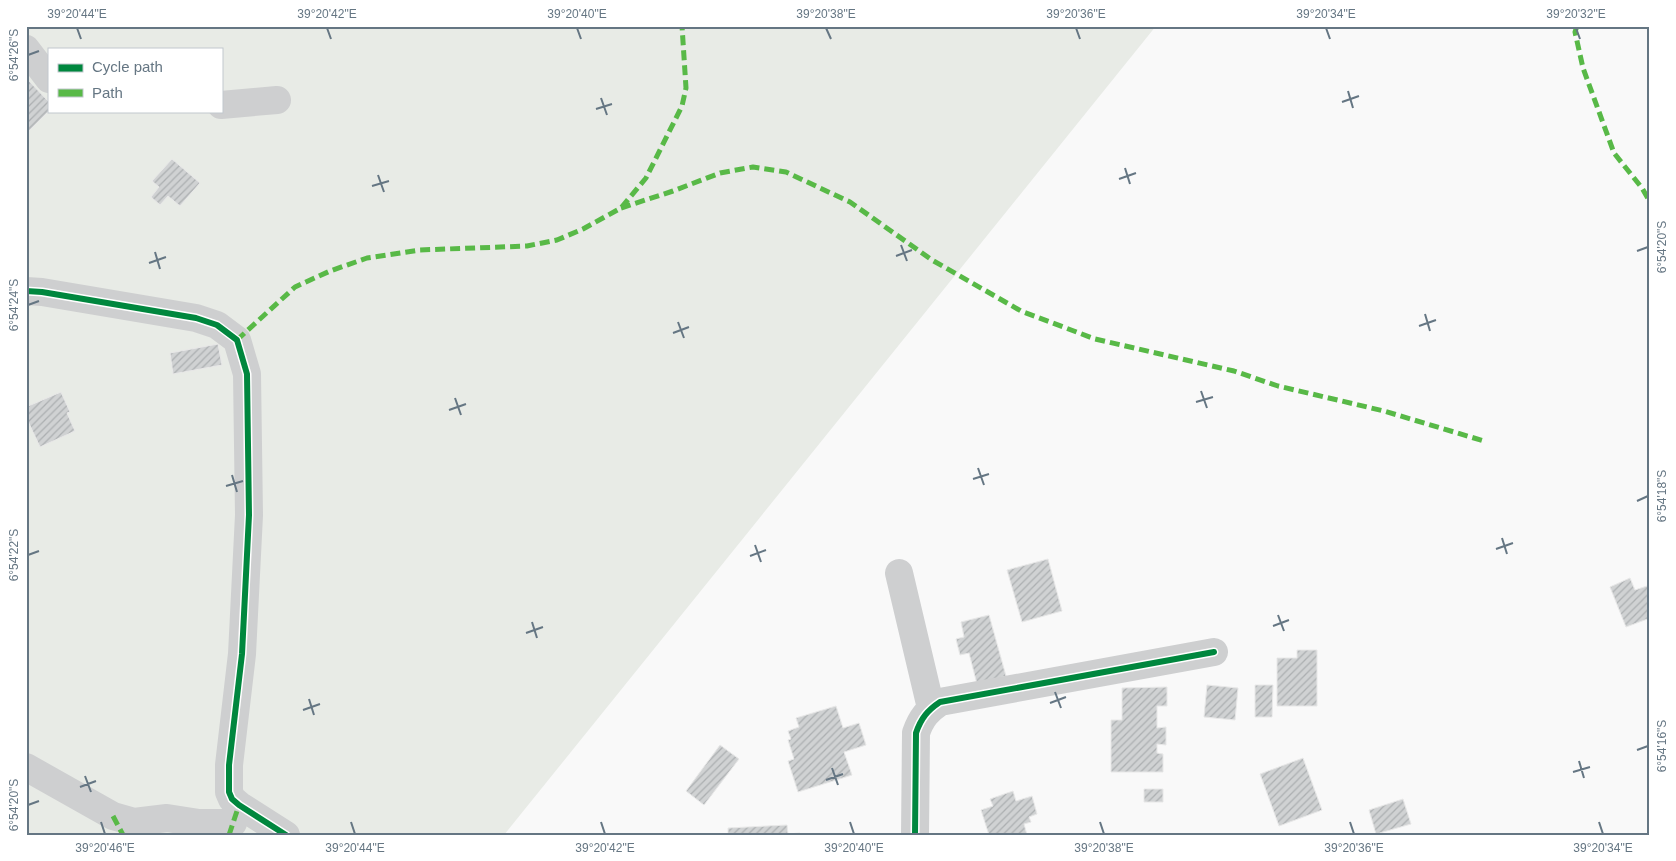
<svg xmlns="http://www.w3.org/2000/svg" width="1676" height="861" viewBox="0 0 1676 861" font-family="Helvetica,sans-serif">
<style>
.grass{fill:#e8ebe6;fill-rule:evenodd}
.building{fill:url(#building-hatch);stroke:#e8e8e8}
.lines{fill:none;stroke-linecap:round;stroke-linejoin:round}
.minor{stroke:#cecfd0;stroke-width:28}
.quiet{stroke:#58b947;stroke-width:5;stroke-dasharray:10 5;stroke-linecap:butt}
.cycleway-casing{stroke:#fff;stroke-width:9}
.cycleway{stroke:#00873e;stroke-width:6}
.ticks{fill:none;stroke:#657683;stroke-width:2}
.neatline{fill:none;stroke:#657683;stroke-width:2}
.ticks-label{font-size:12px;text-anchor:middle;fill:#657683}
</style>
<defs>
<pattern id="building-hatch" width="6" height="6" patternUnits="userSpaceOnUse" patternTransform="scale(1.25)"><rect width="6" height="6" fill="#d0d2d3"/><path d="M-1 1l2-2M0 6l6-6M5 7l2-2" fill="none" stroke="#acafb1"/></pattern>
</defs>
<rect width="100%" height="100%" fill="#f9f9f9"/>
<path class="grass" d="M26 26H1156L504 835H26ZM49 49H221V111H49Z"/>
<path class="building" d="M28 80 49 102V111L26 134V82Z
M172 159 200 183 180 206 168 196 160 205 151 197 159 187 152 181Z
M218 344 222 365 173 374 170 353Z
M61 392 70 412 67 413 75 431 40 447 26 417V407Z
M1048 559 1062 611 1022 622 1007 570Z
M1630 578 1635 590 1650 585V618L1626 627 1610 587Z
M989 615 1006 676 977 684 969 653 960 655 956 639 964 637 961 622Z
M1297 650H1317V706H1277V658H1297Z
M1207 685 1238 688 1235 720 1204 717Z
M1255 685H1273L1272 717H1255Z
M1167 687V706H1157V728L1166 727V745L1157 744V753L1163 754V772H1111V720H1122V688Z
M836 706 843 728 859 723 866 745 844 752 852 775 798 792 788 761 794 759 788 740 791 739 788 731 799 727 796 718Z
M720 745 739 759 704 805 686 791Z
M1303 758 1322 810 1279 826 1260 774Z
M1144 789H1163V802H1144Z
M1013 791 1016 801 1032 796 1037 814 1029 817 1031 822 1024 824 1027 835H989L981 810 993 806 990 799Z
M1403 799 1411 824 1376 834 1369 810Z
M787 825 788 834 800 833V835H728V828Z"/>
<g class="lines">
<path class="minor" d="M26 49 49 79
M221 105 277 100
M26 291 42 292 196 318 217 325 237 340 247 374 249 515 242 654 229 765V792L232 799 239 805 286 835
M899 573 931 708
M26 767 113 816 134 822 167 818 199 823H233
M915 835 916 733C921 718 928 710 940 702L1214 652"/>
<path class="quiet" d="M1577 26 1575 32 1583 68 1614 153 1642 188 1650 202
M621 208 673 191 720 173 753 167 786 172 850 202 932 260 1021 311 1095 339 1234 371 1278 386 1384 411 1484 441
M237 340 295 287 330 271 367 258 420 250 527 246 557 240 583 229 621 208 646 178 682 106 686 88 682 26
M113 816 123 835
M229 835 239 805"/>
<g class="cycleway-casing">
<path id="cycleway" d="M26 291 42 292 196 318 217 325 237 340 247 374 249 515 242 654 229 765V792L232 799 239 805 286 835
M915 835 916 733C921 718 928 710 940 702L1214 652"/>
</g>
<use href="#cycleway" class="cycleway"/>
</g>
<path class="ticks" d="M77 28 81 39M327 28 331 39M577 28 581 39M826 28 831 39M1076 28 1080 39M1326 28 1330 39M1576 28 1580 39M28 55 39 51M1348 91 1353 108M601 98 607 115M1342 102 1359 96M596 109 612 104M1125 168 1130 184M378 175 384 192M1119 179 1136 173M372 186 389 181M901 245 907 261M1637 251 1648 247M155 252 160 269M896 256 912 250M149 263 166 257M28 305 39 301M1425 314 1430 331M678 322 684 338M1419 326 1436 320M673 333 689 327M1201 391 1207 408M455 398 461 415M1196 402 1213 397M449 410 466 404M978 468 984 485M232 475 237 492M973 479 989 474M226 486 243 481M1637 501 1648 496M1502 538 1507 554M755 545 761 562M1496 549 1513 543M28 555 39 551M750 556 766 550M1278 615 1284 631M532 622 537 638M1273 626 1289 620M526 633 543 627M1055 692 1061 708M309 699 314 715M1050 703 1066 697M303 710 320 704M1637 750 1648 746M1579 761 1584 778M832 768 838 785M1573 772 1590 767M85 776 91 792M826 780 843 774M80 787 96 781M28 805 39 801M101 822 105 834M351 822 355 834M601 822 605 834M850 822 854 834M1100 822 1104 834M1350 822 1354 834M1599 822 1603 834"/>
<rect width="1676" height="861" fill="none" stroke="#ffffff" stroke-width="55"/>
<rect x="48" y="48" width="175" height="65" fill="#ffffff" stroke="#c1c8cd"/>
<rect x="58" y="64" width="25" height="8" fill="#00873e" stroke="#c1c8cd"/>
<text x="92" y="72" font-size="15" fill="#657683">Cycle path</text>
<rect x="58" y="89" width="25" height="8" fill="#58b947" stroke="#c1c8cd"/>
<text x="92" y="98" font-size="15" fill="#657683">Path</text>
<rect x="28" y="28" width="1620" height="806" class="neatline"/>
<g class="ticks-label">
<text x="77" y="18">39°20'44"E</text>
<text x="327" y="18">39°20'42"E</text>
<text x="577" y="18">39°20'40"E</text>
<text x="826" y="18">39°20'38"E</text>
<text x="1076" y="18">39°20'36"E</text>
<text x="1326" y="18">39°20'34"E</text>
<text x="1576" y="18">39°20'32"E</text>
<text transform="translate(14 55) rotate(-90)" y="4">6°54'26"S</text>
<text transform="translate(1662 247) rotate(-90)" y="4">6°54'20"S</text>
<text transform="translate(14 305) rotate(-90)" y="4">6°54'24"S</text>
<text transform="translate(1662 496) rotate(-90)" y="4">6°54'18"S</text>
<text transform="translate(14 555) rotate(-90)" y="4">6°54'22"S</text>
<text transform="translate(1662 746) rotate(-90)" y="4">6°54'16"S</text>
<text transform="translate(14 805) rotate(-90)" y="4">6°54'20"S</text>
<text x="105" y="852">39°20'46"E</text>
<text x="355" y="852">39°20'44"E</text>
<text x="605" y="852">39°20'42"E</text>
<text x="854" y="852">39°20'40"E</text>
<text x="1104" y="852">39°20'38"E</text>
<text x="1354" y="852">39°20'36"E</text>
<text x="1603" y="852">39°20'34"E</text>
</g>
</svg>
